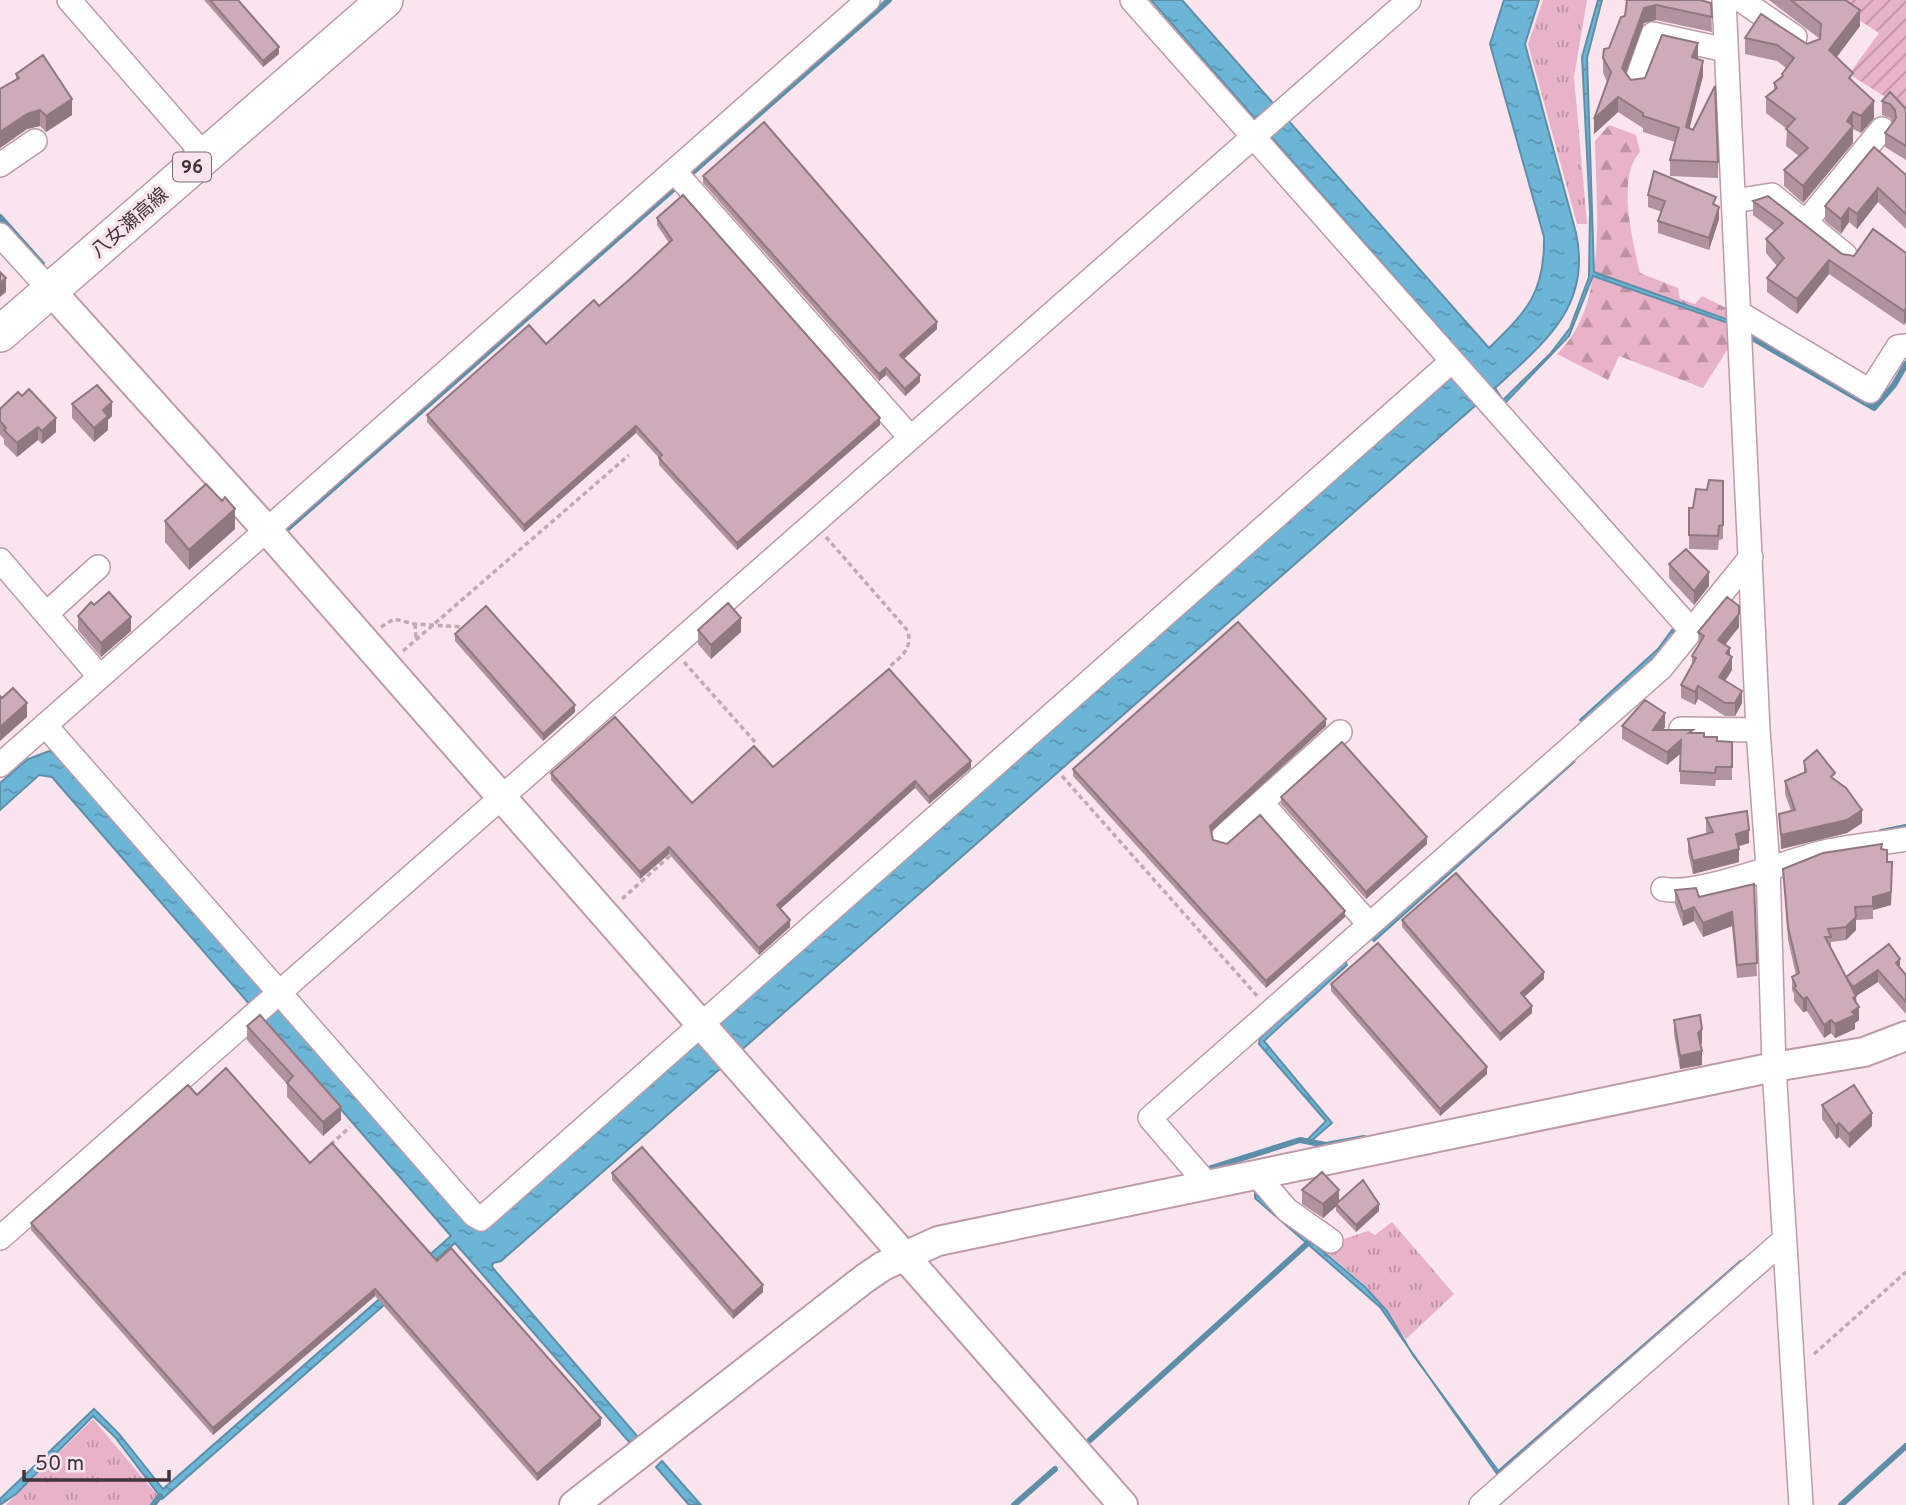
<svg xmlns="http://www.w3.org/2000/svg" width="1906" height="1505" viewBox="0 0 1906 1505" font-family="Overpass,'Noto Sans JP',sans-serif">
<style>
.grass{fill:url(#grass-tufts)}
.forest{fill:url(#forest-firs)}
.garden{fill:url(#garden-furrows)}
.water{fill:url(#water-ripples);stroke:#5f8fa8;stroke-width:2}
.lines{fill:none;stroke-linecap:round;stroke-linejoin:round}
.stream{stroke:#5f8fa8;stroke-width:6}
.minor-casing{stroke:#bd9ba8;stroke-width:26}
.tertiary-casing{stroke:#bd9ba8;stroke-width:32}
.primary-casing{stroke:#bd9ba8;stroke-width:38}
.path{stroke:#beabb3;stroke-width:3.5;stroke-dasharray:5 3.5;stroke-linecap:butt}
.minor{stroke:#fff;stroke-width:23}
.tertiary{stroke:#fff;stroke-width:28}
.primary{stroke:#fff;stroke-width:35}
.wall{fill:#b0939e}
.shaded-wall{fill:#907881}
.building{fill:#cdabb8;stroke:#907881;stroke-width:2}
.labels{text-anchor:middle;stroke-width:7;stroke-linejoin:round;paint-order:stroke}
.shield{fill:#fae4ed;stroke:#796a70;stroke-width:2}
.shield-label{font-size:18px;font-weight:bold;fill:#42353a}
.street-label{font-size:19px;fill:#42353a;stroke:#fae4ed}
</style>
<defs>
<pattern id="grass-tufts" width="24" height="20" patternUnits="userSpaceOnUse" patternTransform="scale(1.75)"><rect width="24" height="20" fill="#e8b2c8"/><path d="M3 7l-1-3M5 7V3M7 7l1-3M15 17l-1-3M17 17v-4M19 17l1-3" fill="none" stroke="#be92a3"/></pattern>
<pattern id="forest-firs" width="22" height="20" patternUnits="userSpaceOnUse" patternTransform="scale(1.75)"><rect width="22" height="20" fill="#e8b2c8"/><path d="M5 1l3.5 6h-7zM16 11l3.5 6h-7z" fill="#be92a3"/></pattern>
<pattern id="garden-furrows" width="10" height="10" patternUnits="userSpaceOnUse" patternTransform="scale(1.75)"><rect width="10" height="10" fill="#e8b2c8"/><path d="M-1 1l2-2M0 10L10 0M9 11l2-2" fill="none" stroke="#be92a3"/></pattern>
<pattern id="water-ripples" width="26" height="14" patternUnits="userSpaceOnUse" patternTransform="scale(1.75)"><rect width="26" height="14" fill="#6cb5d7"/><path d="M2 4q2-2 4 0t4 0M15 11q2-2 4 0t4 0" fill="none" stroke="#5a94af"/></pattern>
</defs>
<rect width="100%" height="100%" fill="#fae4ed"/>
<path class="grass" d="M1543 0H1587L1574 77 1587 224H1577L1528 44Z
M1392 1222 1454 1294 1406 1339 1366 1286 1320 1247 1368 1231 1375 1235Z
M93 1419 158 1496 151 1505H6Z"/>
<path class="forest" d="M1609 125 1636 135 1640 152C1616 177 1633 242 1640 273L1678 288 1680 299 1695 304 1702 296 1734 312 1731 344 1703 388 1619 356 1608 380 1557 354C1609 305 1596 206 1595 141Z"/>
<path class="garden" d="M1828 0H1906V110L1849 74 1879 33Z"/>
<path class="water" d="M1151 0H1182L1489 348C1527 311 1545 293 1544 237L1490 44 1504 0H1539L1525 44 1576 233C1592 306 1544 343 1495 388L1503 400 1550 354 1570 328 1589 277 1590 212 1582 57 1598 0H1602L1587 58 1594 272 1729 320 1728 323 1593 276 1569 336 1505 403 1691 612 1686 618 1492 391 501 1261 493 1263 492 1267 638 1437 630 1443 455 1243 162 1499 115 1437 93 1416 16 1494 0 1505V1499L94 1409 119 1434 163 1489 451 1236 52 777 39 775 0 810V783L28 759 49 751 59 755 487 1228 1469 362Z
M1672 630 1675 631 1660 652 1583 722 1580 720 1658 649Z
M1571 761 1574 762 1374 941 1372 939Z
M1345 961 1347 965 1264 1041 1332 1123 1310 1142 1307 1140 1326 1121 1259 1044 1260 1038Z
M1255 1194 1365 1287 1387 1311 1413 1355 1502 1476 1500 1478 1380 1307 1255 1198Z
M662 1461 701 1505H689L656 1467Z"/>
<g class="lines">
<path class="stream" d="M686 178 889 0
M0 217 42 264
M1754 339 1874 408 1894 385 1906 364
M288 528 678 185
M1881 832 1906 827
M1211 1168 1300 1140 1326 1145 1364 1138
M1090 1440 1308 1243
M1499 1473 1741 1263
M153 1505 160 1496
M1014 1505 1055 1469
M1841 1505 1906 1446"/>
<g class="minor-casing">
<path id="minor" d="M69 0 205 156
M1132 0 1691 630
M1724 0 1758 730 1768 867 1774 1067 1801 1505
M1741 0 1795 37
M1636 82 1653 34 1726 50
M0 165 35 141
M674 171 910 437
M1734 201 1772 195 1845 255
M1805 223 1882 129
M0 235 51 291
M1741 314 1870 391 1898 347 1906 346
M0 560 100 677
M46 614 98 567
M45 725 474 1215 481 1219 1452 361
M1681 729 1758 730
M0 765 868 0
M1262 803 1369 924
M1223 837 1340 732
M1663 889C1694 897 1785 862 1820 853 1848 846 1878 844 1906 839
M1256 1174 1287 1210 1331 1241
M1207 1184 1150 1118 1661 668 1751 557
M0 1238 1409 0
M1481 1505 1784 1240"/>
</g>
<g class="tertiary-casing">
<path id="tertiary" d="M51 291 267 530 1123 1505
M574 1505 864 1279 883 1266 938 1241 1774 1067 1864 1052 1906 1036"/>
</g>
<g class="primary-casing">
<path id="primary" d="M0 334 385 0"/>
</g>
<path class="path" d="M826 537 908 631C912 649 902 656 889 667
M415 624 416 640
M381 627 394 619 415 624 464 627
M403 651 629 455
M684 662 755 742
M1062 776 1258 997
M622 899 673 853
M318 1156 350 1127
M1814 1354 1906 1272"/>
<use href="#minor" class="minor"/>
<use href="#tertiary" class="tertiary"/>
<use href="#primary" class="primary"/>
</g>
<path class="wall" d="M204 0H238L279 54 263 67Z
M1623 0H1700L1711 3 1712 32 1656 20 1644 23 1626 73 1631 80 1645 78 1697 59 1703 76 1689 128 1718 162V178L1670 176V160L1675 142 1643 132V128L1618 112 1594 134 1607 82 1603 73V58L1609 48 1625 16 1627 1Z
M1769 0H1845L1860 26 1837 57 1853 81 1874 118 1861 133 1853 129V143L1803 203 1784 186V170L1799 156 1786 146 1787 129 1766 113V97L1774 91V83L1782 78V74L1786 68 1777 61 1745 54V38L1807 44 1820 39Z
M16 74 72 115 46 132 40 126 27 129 0 148V89L16 80Z
M1882 101 1906 109V160L1885 147V133L1893 122 1890 118 1882 115Z
M1906 175V229L1878 202 1857 229 1849 222 1841 234 1825 221V206Z
M703 176 937 329 904 359 920 382 905 396 886 375 879 381 703 183Z
M1648 195 1719 219 1709 250 1658 233V221L1662 212 1648 207Z
M1753 201 1842 254 1854 256 1906 253 1904 325 1829 274 1797 314 1767 292V278L1777 266 1766 253V239L1774 231 1753 215Z
M657 218 880 425 737 550 659 465V458L636 433 524 532 427 422V415L546 344 599 306 630 279 669 243 657 225Z
M72 404 112 416 108 420V430L94 442 72 418Z
M0 409 56 432 42 444 38 440 17 457 4 444V439L0 435Z
M1723 481V539L1719 540 1718 550 1689 549V508H1693L1707 490Z
M165 521 235 529 189 570 165 542Z
M1669 564 1709 586 1694 605 1669 578Z
M94 605 131 631 101 657 78 630V616Z
M1739 627 1725 645 1730 656 1732 670 1725 681 1742 703 1735 716H1725L1698 699 1695 705 1681 698V685L1692 665V656L1699 645 1698 632Z
M698 630 741 632 711 659 698 644Z
M455 634 575 712 543 741 455 641Z
M1326 726 1211 832 1213 840 1345 917 1266 988 1073 776V769Z
M1622 726 1665 727 1663 730 1693 733 1717 741 1732 742V780H1716L1715 786 1680 784V754L1667 765 1622 739Z
M1804 761 1835 779 1862 823 1847 833 1781 849 1779 814 1791 811 1785 794V781L1804 773Z
M773 767 971 768 929 804 915 788 780 909 790 927 759 955 669 854 640 879 551 780V773L692 803Z
M1281 797 1427 844 1366 899 1281 804Z
M1706 818 1749 843 1738 846 1739 862 1693 874 1688 852V839L1707 834 1706 831Z
M1882 849 1892 876 1891 905 1873 910V919L1856 920V930L1846 940 1831 942V948L1846 977 1889 944 1900 968 1906 975V1014L1878 982 1856 996 1859 1020 1855 1023V1029L1835 1038 1831 1033 1824 1038 1807 1011 1803 1012 1794 1001V994L1792 990V977L1796 975 1788 940 1783 869Z
M1754 884 1757 976 1737 978 1732 926 1703 937 1694 921 1683 926 1675 904V890L1699 897Z
M1402 920 1544 979 1524 997 1532 1013 1500 1041 1402 927Z
M1331 984 1487 1074 1440 1116 1331 991Z
M1674 1020 1702 1043 1700 1044 1702 1065 1680 1069 1674 1034Z
M247 1026 341 1120 323 1136 287 1097V1084L247 1040Z
M197 1095 310 1163 437 1261 601 1425 537 1481 375 1296 213 1435 31 1230V1223Z
M1822 1105 1872 1126 1849 1148 1839 1137 1836 1139 1822 1119Z
M612 1173 763 1292 733 1319 612 1180Z
M1302 1190 1339 1202 1379 1211 1356 1232 1336 1211V1206L1323 1218 1302 1204Z"/>
<path class="shaded-wall" d="M1656 5V20L1644 23 1622 84V68L1644 8Z
M1860 10V26L1829 67V50Z
M1698 43V58L1692 73V57Z
M279 47V54L263 67V61Z
M1703 61V76L1686 142V127Z
M1618 97V112L1594 134V119Z
M72 99V115L46 132V116Z
M1874 101V118L1861 133V116Z
M40 110V126L27 129 0 148V132L27 114Z
M1853 112V143L1803 203V186Z
M1878 188V202L1857 229V214Z
M1719 207V219L1709 250V238Z
M1849 208V222L1841 234V219Z
M1829 260V274L1797 314V299Z
M6 278V292L0 297V283Z
M1906 308V322L1904 325V311Z
M937 322V329L900 362V355Z
M886 368V375L879 381V374Z
M920 375V382L905 396V389Z
M112 402V416L108 420V430L94 442V428L103 410Z
M56 418V432L42 444V431Z
M880 418V425L737 550V543Z
M636 426V433L524 532V525Z
M38 427V440L17 457V443Z
M235 509V529L189 570V550Z
M1709 572V586L1694 605V591Z
M1739 614V627L1718 653V640Z
M131 617V631L101 657V643Z
M741 618V632L711 659V645Z
M1730 648V660L1732 657V670L1719 690V677L1726 653Z
M1698 686V699L1695 705V692Z
M1742 691V703L1735 716V703Z
M27 703V717L0 741V727Z
M575 705V712L543 741V734Z
M1665 713V727L1653 743V730Z
M1326 719V726L1210 833V826Z
M1681 740V753L1667 765V752Z
M971 761V768L929 804V797Z
M915 781V788L777 912V905Z
M1862 810V823L1847 833 1781 849V835Z
M1749 830V843L1736 847V834Z
M1427 837V844L1366 899V892Z
M669 847V854L640 879V872Z
M1739 849V862L1693 874V861Z
M1892 862 1891 905 1873 910V919V897Z
M1694 907V921L1683 926V912Z
M1345 911V917L1266 988V981Z
M1732 912V926L1703 937V923Z
M1856 917V930L1846 940V927Z
M790 920V927L759 955V948Z
M1900 959V971L1896 963Z
M1878 970V982L1856 996V1009L1859 1007V1020L1855 1023V1029L1835 1038V1024L1853 998V987Z
M1544 972V979L1521 1000V993Z
M1807 997V1011L1803 1012V999Z
M1532 1006V1013L1500 1041V1034Z
M1831 1020V1033L1824 1038V1025Z
M1702 1029V1043L1698 1047V1033Z
M1702 1051V1065L1680 1069V1056Z
M1487 1067V1074L1440 1116V1109Z
M341 1107V1120L323 1136V1122Z
M1872 1113V1126L1849 1148V1134Z
M1839 1123V1137L1836 1139V1126Z
M1339 1190V1204L1323 1218V1204Z
M1379 1204V1211L1356 1232V1225Z
M763 1285V1292L733 1319V1312Z
M375 1289V1296L213 1435V1428Z
M601 1418V1425L537 1481V1474Z"/>
<path class="building" d="M210 0H238L279 47 263 61Z
M1627 0H1700L1711 3 1712 17 1656 5 1644 8 1622 68 1631 80 1645 78 1662 35 1698 43 1692 57 1703 61 1686 127 1693 130 1715 86 1718 162 1670 160 1679 128 1643 116V113L1618 97 1594 119 1611 72 1603 58 1604 49 1609 48 1621 17 1625 16Z
M1791 0H1845L1860 10 1829 50 1853 73 1849 78 1874 101 1861 116 1853 112 1847 121 1853 126 1803 186 1784 170 1808 148 1786 129 1795 119 1766 97 1777 88 1774 83 1783 76 1782 74 1794 58 1777 45 1745 38 1761 14 1807 44 1820 39 1821 24Z
M43 55 72 99 46 116 40 110 27 114 0 132V89L19 78 16 74Z
M1890 92 1906 109V146L1885 133 1896 118 1895 110 1890 104 1882 101Z
M764 122 937 322 900 355 920 375 905 389 886 368 879 374 703 176Z
M1874 147 1906 175V214L1878 188 1857 214 1849 208 1841 219 1825 206Z
M1654 171 1716 197 1713 204 1719 207 1709 238 1658 221 1665 201 1648 195Z
M683 195 880 418 737 543 659 458 662 455 636 426 524 525 427 415 529 325 546 344 594 300 599 306 630 279 672 240 657 218Z
M1768 196 1842 254 1854 256 1873 229 1906 253V308L1904 311 1829 260 1797 299 1767 278 1784 258 1766 239 1783 223 1753 201Z
M0 272 6 278 0 283Z
M97 385 112 402 103 410 108 416 94 428 72 404Z
M29 389 56 418 42 431 38 427 17 443 4 430 6 428 0 421V409L18 392 22 396Z
M1709 480 1723 481V525L1719 526 1718 536 1689 535V508H1693L1696 489 1707 490Z
M206 484 222 501 225 497 235 509 189 550 165 521Z
M1686 549 1709 572 1694 591 1669 564Z
M109 592 131 617 101 643 78 616 91 602 94 605Z
M1727 597 1739 606V614L1718 640 1730 648 1726 653 1732 657 1719 677 1742 691 1735 703H1725L1698 686 1695 692 1681 685 1696 658 1692 656 1704 636 1698 632Z
M728 603 741 618 711 645 698 630Z
M486 606 575 705 543 734 455 634Z
M1238 622 1326 719 1210 826 1213 840 1227 844 1260 815 1345 911 1266 981 1073 769Z
M889 669 971 761 929 797 915 781 777 905 790 920 759 948 669 847 640 872 551 773 615 717 692 803 754 746 773 767Z
M13 688 27 703 0 727V696L2 698Z
M1645 700 1665 713 1653 730H1693L1689 733H1704V737H1717V741L1732 742V767H1716L1715 773 1680 771 1681 740 1667 752 1622 726Z
M1342 742 1427 837 1366 892 1281 797Z
M1817 750 1835 773 1831 777 1846 788 1862 810 1847 820 1781 835 1779 814 1795 810 1785 781 1806 772 1804 761Z
M1747 811 1749 830 1736 834 1739 849 1693 861 1688 839 1713 832 1706 818Z
M1882 844 1881 849 1887 850V862H1892L1891 892 1873 897V906L1855 907 1856 917 1846 927 1828 929 1831 937H1825L1856 996 1853 998 1859 1007 1852 1012 1855 1015 1835 1024 1831 1020 1824 1025 1807 997 1803 999 1794 988 1796 986 1792 977 1799 973 1788 927 1783 869 1823 853Z
M1456 873 1544 972 1521 993 1532 1006 1500 1034 1402 920Z
M1754 884 1757 963 1737 965 1732 912 1703 923 1694 907 1683 912 1675 890 1696 888 1699 897Z
M1378 943 1487 1067 1440 1109 1331 984Z
M1889 944 1900 959 1896 963 1906 975V1002L1878 970 1853 987 1846 977Z
M260 1015 341 1107 323 1122 287 1083 293 1076 247 1026Z
M1700 1015 1702 1029 1698 1033 1702 1051 1680 1056 1674 1020Z
M226 1068 310 1163 332 1143 437 1261 451 1248 601 1418 537 1474 375 1289 213 1428 31 1223 188 1085 197 1095Z
M1854 1085 1872 1113 1849 1134 1839 1123 1836 1126 1822 1105Z
M642 1147 763 1285 733 1312 612 1173Z
M1322 1172 1339 1190 1323 1204 1302 1190Z
M1363 1180 1379 1204 1356 1225 1336 1204Z"/>
<g class="labels">
<rect class="shield" x="173" y="152.5" width="38" height="29" rx="5"/>
<g class="shield-label">
<text x="192" y="173">96</text>
</g>
<g class="street-label">
<text transform="translate(129 222) rotate(-41)" y="7">八女瀬高線</text>
</g>
</g>
<path d="M24 1470v10h145v-10" fill="none" stroke="#42353a" stroke-width="3.5"/>
<text x="35" y="1470" font-size="21" fill="#42353a" stroke="#fae4ed" stroke-width="5" paint-order="stroke">50 m</text>
</svg>
